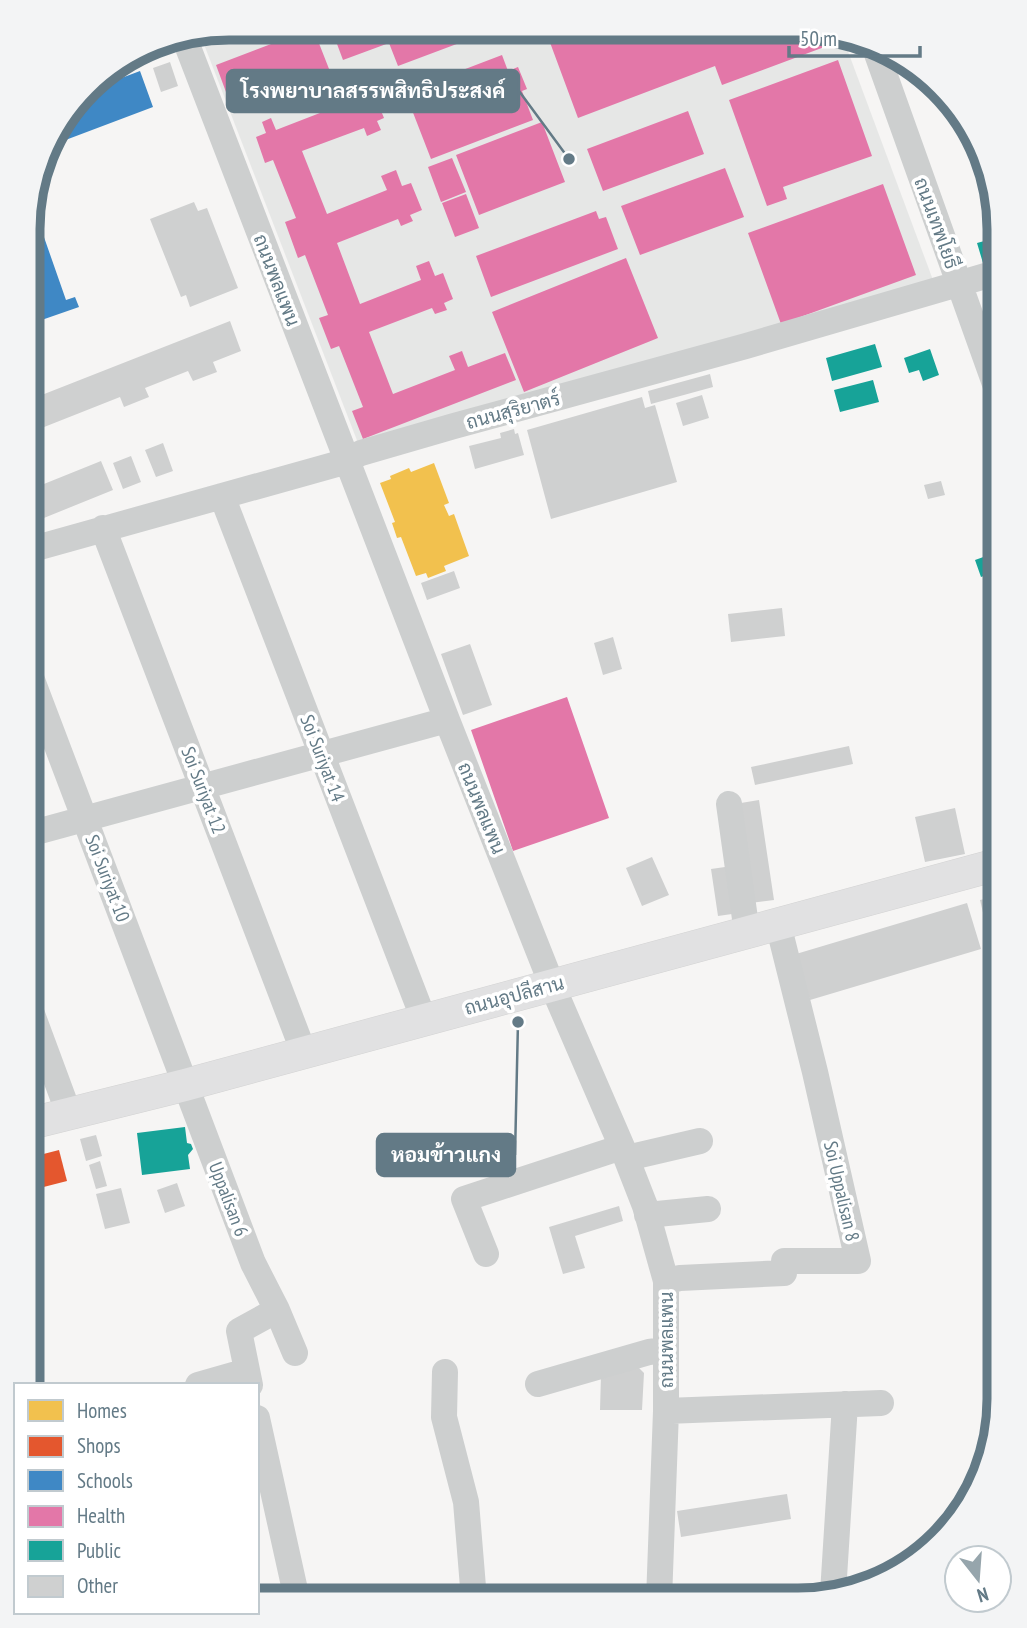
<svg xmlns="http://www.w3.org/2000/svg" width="1027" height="1628" viewBox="0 0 1027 1628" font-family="'PT Sans Narrow',Sarabun,sans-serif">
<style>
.built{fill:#e6e7e6}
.homes{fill:#f2c14e}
.shops{fill:#e4572e}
.schools{fill:#3f88c5}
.health{fill:#e377a8}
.public{fill:#17a398}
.building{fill:#cfd0d0}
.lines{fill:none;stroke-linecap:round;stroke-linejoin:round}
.major-casing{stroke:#d3d3d3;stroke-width:33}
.minor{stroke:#cdcfcf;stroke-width:26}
.major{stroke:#e1e1e2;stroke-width:32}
.labels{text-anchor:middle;stroke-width:7;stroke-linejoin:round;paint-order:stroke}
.street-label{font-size:19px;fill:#637a86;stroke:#fff}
.rim{fill:none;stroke:#637a86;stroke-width:9}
.leader{fill:none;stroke:#637a86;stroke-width:2.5}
.callout-dot{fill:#637a86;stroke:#fff;stroke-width:2.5}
.callout{fill:#637a86;stroke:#637a86;stroke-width:2.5}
.callout-label{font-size:21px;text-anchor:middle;font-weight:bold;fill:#fff}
</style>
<rect width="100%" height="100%" fill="#f6f5f4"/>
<path class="built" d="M230 28 824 30 843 38 933 280 358 443 200 34Z"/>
<path class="homes" d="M434 463 449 503 444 505 449 516 454 514 469 556 444 566 446 571 428 578 426 573 416 576 401 537 397 538 392 523 395 522 380 483 391 479 390 476 409 468 411 472Z"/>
<path class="shops" d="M59 1150 67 1181 28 1191V1158Z"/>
<path class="schools" d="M140 71 153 107 47 147 49 140 87 91Z
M31 200 66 300 75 297 79 307 33 323 30 313Z"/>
<path class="health" d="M313 28 331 74 233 111 216 65Z
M331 28 475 29 478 36 398 66 389 43 343 60Z
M545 29 821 30 827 46 722 85 715 66 578 118Z
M502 55 508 71 518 67 527 89 522 91 533 120 431 159 405 92Z
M838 60 872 156 783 187 787 199 767 206 729 100Z
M361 81 366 94 373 91 384 118 377 121 381 130 367 136 364 128 302 151 327 214 387 190 381 176 396 170 402 186 411 183 422 210 410 215 413 221 401 226 398 219 337 243 360 304 421 280 416 266 429 261 435 276 443 273 453 299 444 303 447 310 435 314 432 308 369 332 393 394 455 370 449 356 462 351 468 367 505 353 516 380 363 439 352 411 363 407 339 346 331 349 319 318 328 315 305 255 298 258 285 222 296 218 273 160 265 163 256 137 266 133 262 122 271 118 276 130 356 99 350 85Z
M688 111 704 154 603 191 587 149Z
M542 122 565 182 479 215 456 155Z
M452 158 466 192 441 202 428 167Z
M725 168 744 217 640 255 621 206Z
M883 184 916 275 781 324 748 233Z
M466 194 479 228 455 237 442 203Z
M596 211 599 219 606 217 618 249 491 297 476 256Z
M626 258 658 338 524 392 492 312Z
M567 697 609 818 513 851 471 730Z"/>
<path class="public" d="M999 237V258L983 263 977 243Z
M875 344 882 367 832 381 826 358Z
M930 349 939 375 923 381 919 370 909 373 904 358Z
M873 380 879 402 840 412 834 390Z
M989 555 995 572 981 577 975 560Z
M185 1127 187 1143 191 1144 193 1149 188 1155 190 1169 142 1175 137 1133Z"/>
<path class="building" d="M170 62 178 86 161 92 153 68Z
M194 202 198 211 207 208 238 288 190 307 186 295 181 297 150 219Z
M230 321 241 351 213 362 217 372 193 381 188 371 145 388 149 397 124 407 120 397 29 433V400Z
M710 374 713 387 651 404 648 391Z
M702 395 709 418 683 426 676 403Z
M642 397 645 408 655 405 677 482 551 519 527 430Z
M514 429 515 434 518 433 524 455 475 469 469 446 501 438 500 433Z
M163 443 173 471 156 477 145 450Z
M131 456 141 482 123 489 113 463Z
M101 461 113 490 29 524V490Z
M941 481 945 495 928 499 924 485Z
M454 571 460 588 427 600 421 583Z
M782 608 785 636 731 642 728 614Z
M613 637 622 669 603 675 594 643Z
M470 644 492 705 463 715 441 654Z
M849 746 853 764 755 785 751 767Z
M759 800 774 900 750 903 735 804Z
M955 808 965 854 925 862 915 817Z
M652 857 669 895 642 906 626 868Z
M732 866 739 913 718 916 711 869Z
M999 896V940L990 942 980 900Z
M967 903 981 949 810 1000 796 954Z
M96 1135 102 1156 86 1161 80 1139Z
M100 1161 107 1186 96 1189 89 1165Z
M177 1183 185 1206 165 1213 157 1190Z
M121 1188 130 1223 105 1229 96 1194Z
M619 1206 623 1221 575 1236 585 1268 563 1274 549 1227Z
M636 1365 644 1373 642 1410H600L601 1375Z
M787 1494 791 1519 681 1537 677 1511Z"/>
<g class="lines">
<g class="major-casing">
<path id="major" d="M28 1124 185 1085 999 864"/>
</g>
<path class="minor" d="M184 37 447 720 552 985 622 1147 645 1206 666 1281V1411L659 1600
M876 51 999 395
M222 496 424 1020
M103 528 304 1053
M29 550 337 464 361 453 454 426 746 346 999 272
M29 672 253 1263 277 1310 295 1353
M729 804 747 933
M29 834 447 720
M29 1006 69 1114
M627 1158 700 1141
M647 1215 708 1209
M486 1254 464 1199 622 1147
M666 1281 680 1278 784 1273V1261H858L815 1072 778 924
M445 1372 444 1417 466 1502 474 1599
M538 1384 649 1352 665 1350
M198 1385 247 1371
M250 1385 239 1331 277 1310
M666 1411 881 1403
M257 1418 297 1599
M833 1593 845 1404"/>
<use href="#major" class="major"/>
</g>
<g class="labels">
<g class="street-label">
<text transform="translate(937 223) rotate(70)" y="7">ถนนเทพโยธี</text>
<text transform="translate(277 280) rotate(69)" y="7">ถนนพลแพน</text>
<text transform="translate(513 410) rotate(-15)" y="7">ถนนสุริยาตร์</text>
<text transform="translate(323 758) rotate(69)" y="7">Soi Suriyat 14</text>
<text transform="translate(204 790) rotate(69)" y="7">Soi Suriyat 12</text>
<text transform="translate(482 808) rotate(68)" y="7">ถนนพลแพน</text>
<text transform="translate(108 878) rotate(69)" y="7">Soi Suriyat 10</text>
<text transform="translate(514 995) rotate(-15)" y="7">ถนนอุปลีสาน</text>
<text transform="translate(842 1191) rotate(77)" y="7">Soi Uppalisan 8</text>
<text transform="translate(229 1199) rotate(69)" y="7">Uppalisan 6</text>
<text transform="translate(666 1340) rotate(-90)" y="7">ถนนพลแพน</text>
</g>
</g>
<path d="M0 0H1027V1628H0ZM229 40H798A189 189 0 0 1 987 229V1399A189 189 0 0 1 798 1588H229A189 189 0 0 1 40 1399V229A189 189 0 0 1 229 40Z" fill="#f3f4f5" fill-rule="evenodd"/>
<path class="rim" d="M229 40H798A189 189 0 0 1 987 229V1399A189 189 0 0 1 798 1588H229A189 189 0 0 1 40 1399V229A189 189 0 0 1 229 40Z"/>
<path class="leader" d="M569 159L519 91M518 1022L515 1155"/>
<g class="callout-dot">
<circle cx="569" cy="159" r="7"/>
<circle cx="518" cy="1022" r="7"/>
</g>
<g class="callout">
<rect x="227" y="70" width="292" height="42" rx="7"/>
<rect x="377" y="1134" width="138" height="42" rx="7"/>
</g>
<g class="callout-label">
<text x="373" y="98">โรงพยาบาลสรรพสิทธิประสงค์</text>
<text x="446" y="1162">หอมข้าวแกง</text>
</g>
<rect x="14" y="1383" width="245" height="231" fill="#ffffff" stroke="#c1cacf" stroke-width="2"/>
<rect x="28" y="1400" width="35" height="21" fill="#f2c14e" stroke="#c1cacf" stroke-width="2"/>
<text x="77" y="1418" font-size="21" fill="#637a86">Homes</text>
<rect x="28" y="1436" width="35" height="21" fill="#e4572e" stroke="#c1cacf" stroke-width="2"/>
<text x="77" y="1453" font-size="21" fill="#637a86">Shops</text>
<rect x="28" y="1470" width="35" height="21" fill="#3f88c5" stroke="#c1cacf" stroke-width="2"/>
<text x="77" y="1488" font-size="21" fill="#637a86">Schools</text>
<rect x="28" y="1506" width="35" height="21" fill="#e377a8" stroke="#c1cacf" stroke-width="2"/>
<text x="77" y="1523" font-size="21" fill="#637a86">Health</text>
<rect x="28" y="1540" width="35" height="21" fill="#17a398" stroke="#c1cacf" stroke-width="2"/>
<text x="77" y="1558" font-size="21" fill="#637a86">Public</text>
<rect x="28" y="1576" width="35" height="21" fill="#cfd0d0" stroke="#c1cacf" stroke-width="2"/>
<text x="77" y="1593" font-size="21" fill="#637a86">Other</text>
<g transform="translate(978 1579) rotate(163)"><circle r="33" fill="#ffffff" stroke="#c1cacf" stroke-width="2"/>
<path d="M0-5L12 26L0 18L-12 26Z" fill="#96a5ac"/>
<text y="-10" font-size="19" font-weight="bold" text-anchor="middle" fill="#637a86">N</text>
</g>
<path d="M789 46v10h131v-10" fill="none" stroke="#637a86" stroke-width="3.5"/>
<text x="800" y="46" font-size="21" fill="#637a86" stroke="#ffffff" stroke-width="5" paint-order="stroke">50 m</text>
</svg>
